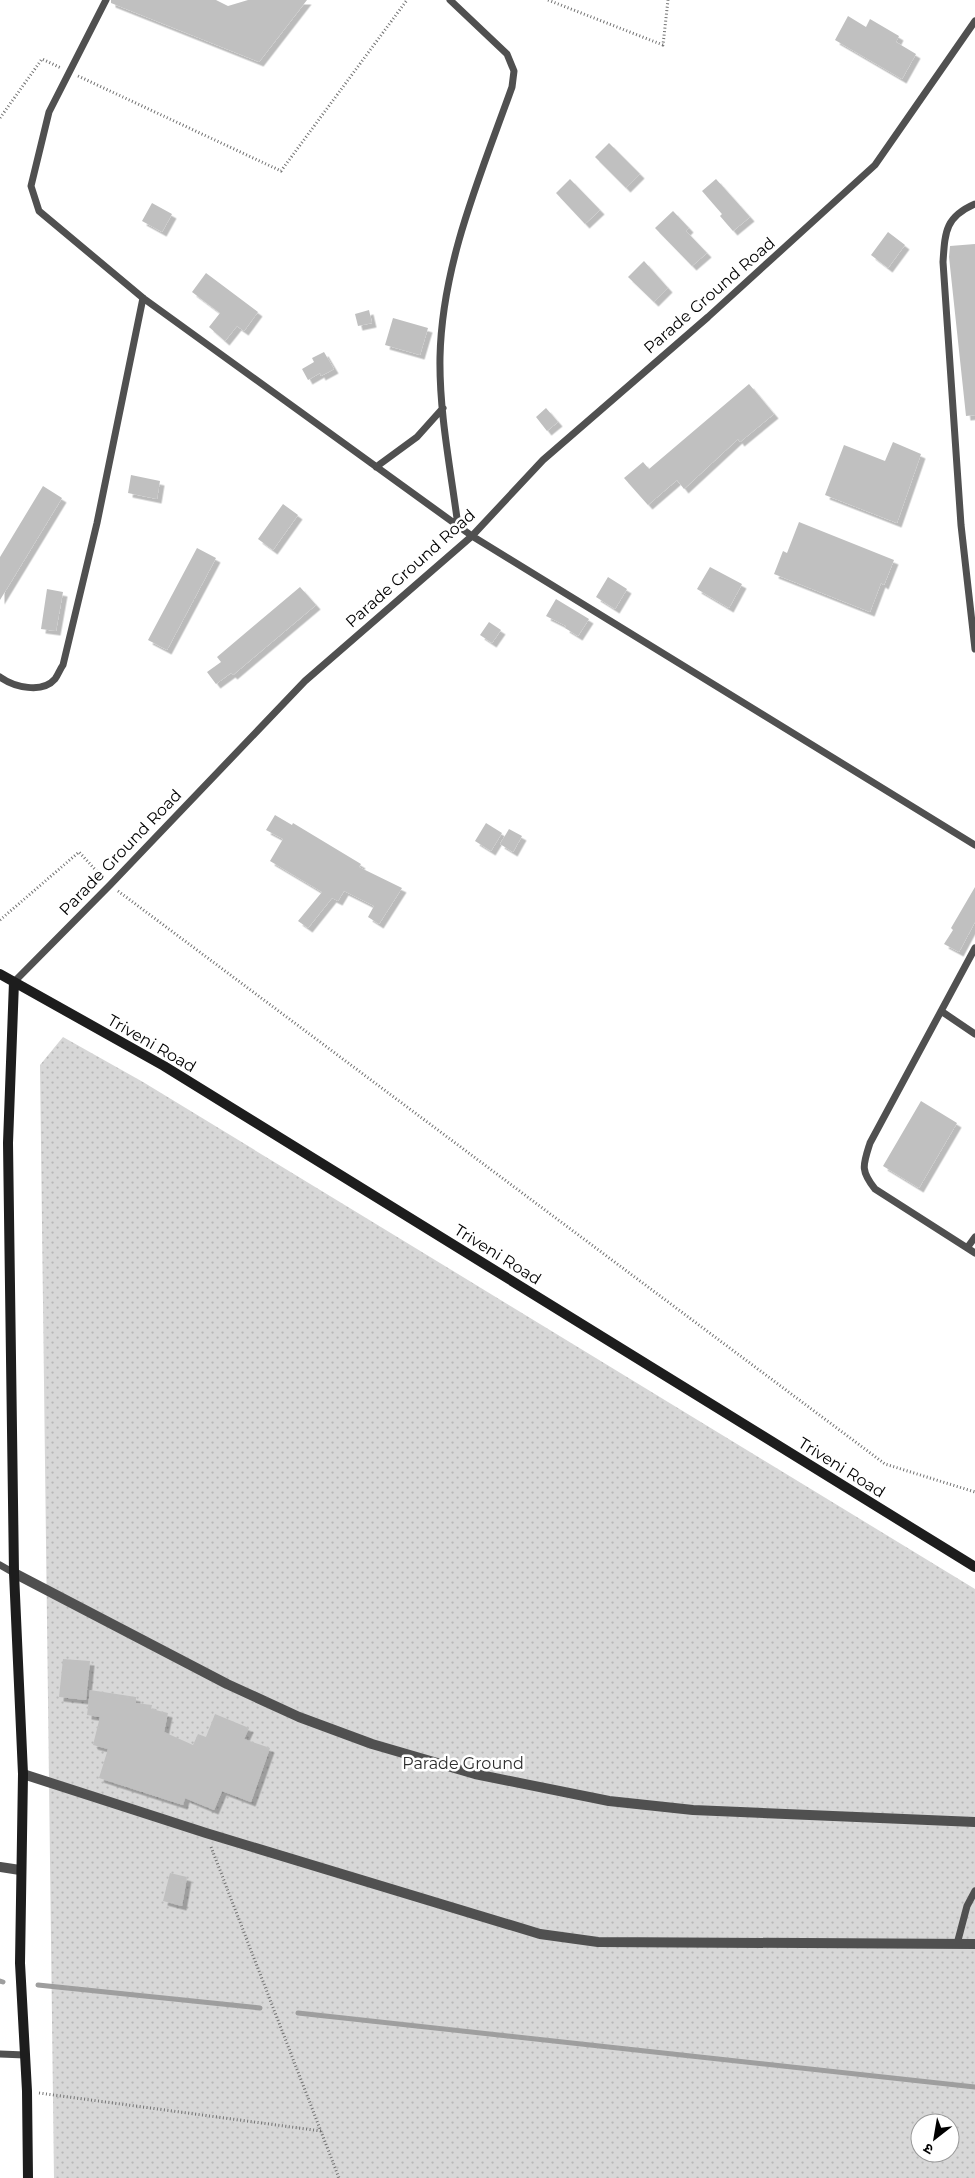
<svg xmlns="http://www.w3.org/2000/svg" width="975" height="2178" viewBox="0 0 975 2178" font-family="Montserrat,'Noto Sans Devanagari',sans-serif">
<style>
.grass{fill:url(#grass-dots);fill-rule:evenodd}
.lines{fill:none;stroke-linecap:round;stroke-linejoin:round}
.stream{stroke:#9e9e9e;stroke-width:5}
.building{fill:#c0c0c0;filter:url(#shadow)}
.path{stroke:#727272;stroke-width:3;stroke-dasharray:1 2.5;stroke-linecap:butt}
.lane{stroke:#505050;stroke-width:7}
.street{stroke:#505050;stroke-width:10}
.secondary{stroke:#1d1d1d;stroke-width:10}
.labels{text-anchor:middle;stroke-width:5;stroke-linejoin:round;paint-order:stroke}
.street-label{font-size:16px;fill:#000;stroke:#fff}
.park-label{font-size:16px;fill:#2e2e2e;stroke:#fff}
</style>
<defs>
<pattern id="grass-dots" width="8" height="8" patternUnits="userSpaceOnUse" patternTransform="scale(1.25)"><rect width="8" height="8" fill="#d7d7d7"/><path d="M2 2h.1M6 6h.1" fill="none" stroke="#b7b7b7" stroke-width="1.8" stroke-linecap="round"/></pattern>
<filter id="shadow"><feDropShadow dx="4.5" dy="4.5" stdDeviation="0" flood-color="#0004"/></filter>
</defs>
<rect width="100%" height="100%" fill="#fff"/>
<path class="grass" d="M63 1037 143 1082 975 1589V2178H54L40 1065ZM920 2123H950V2153H920Z"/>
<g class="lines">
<path class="stream" d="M0 1981 3 1982
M38 1985 260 2008
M298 2013 975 2087"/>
</g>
<path class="building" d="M111 0H216L228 6 248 0H307L259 62 111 3Z
M848 16 866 27 870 19 899 36 896 42 916 54 902 79 835 40Z
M609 143 640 174 626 188 595 157Z
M570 179 600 210 585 224 556 193Z
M716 179 750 217 733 231 720 216 722 214 702 191Z
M152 203 172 214 162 232 142 221Z
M673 211 689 228 686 231 707 253 692 266 655 228Z
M888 232 905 245 888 268 871 255Z
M975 244V415L966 416 949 257 950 246Z
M644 261 668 288 654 302 628 277Z
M206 273 258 312 244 331 237 326 225 341 209 327 220 313 192 292Z
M369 310 372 323 358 326 355 314Z
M393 318 428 328 420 355 385 345Z
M324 352 334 369 321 376 320 373 308 380 302 369 314 362 312 358Z
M749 384 774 414 740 442 738 439 684 489 677 480 648 505 624 478 643 462 649 469Z
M546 408 558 422 547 431 536 417Z
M893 442 921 454 897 523 825 495 844 445 885 461Z
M131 475 160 481 157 499 128 493Z
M43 486 62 498 0 600V557Z
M283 504 298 515 273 550 258 539Z
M799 522 894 560 884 585 881 583 870 612 774 574 783 551 787 553Z
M197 548 216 558 167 650 148 640Z
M710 567 742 584 729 608 697 589Z
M608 577 627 589 615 609 596 597Z
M300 587 316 605 233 675 231 673 216 684 207 672 221 662 217 657Z
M47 589 63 592 56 631 41 629Z
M556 599 589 619 578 636 565 628 566 626 546 616Z
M489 622 501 630 492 643 480 635Z
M275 815 292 825 293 823 361 864 359 867 402 888 379 924 368 917 374 906 344 891 338 901 332 898 308 928 298 921 322 892 270 861 283 839 266 830Z
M486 823 502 833 491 851 475 841Z
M509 829 522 836 513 852 500 844Z
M975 887V922L959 952 944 944 953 930 951 928Z
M921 1101 957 1123 919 1188 883 1166Z
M63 1659 90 1661 86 1700 59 1697Z
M90 1690 136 1697V1703L152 1705 151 1709 168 1713 164 1732 193 1745 198 1734 206 1737 215 1714 249 1728 244 1739 270 1748 251 1802 222 1791 214 1810 185 1798 183 1805 99 1778 108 1749 93 1745 100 1717 87 1715Z
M170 1873 187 1877 182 1906 163 1901Z"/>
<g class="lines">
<path class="path" d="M548 0 663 45 668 0
M78 76 281 171 407 0
M0 118 42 59 61 68
M118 891 885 1464 975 1492
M0 920 79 852 102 877
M211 1847 339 2178
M39 2093 321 2131"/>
<path class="lane" d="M106 0 49 112 31 186 39 211 143 298 472 536 975 845
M450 0 507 54 514 71 512 87C481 174 442 263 440 357 439 413 451 471 458 526
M975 204C945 217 945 232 943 262L961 525 975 649
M376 467 417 437 443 408
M0 677C14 687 42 694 55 679 58 675 60 669 63 665L97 523 143 298
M975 948 870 1143C863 1165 860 1170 875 1189L975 1253
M14 982 110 885 305 681 472 536 543 460 708 317 875 165 975 21
M941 1011 975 1034
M967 1248 975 1237
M0 1565 14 1573
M957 1944 967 1906 975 1891
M0 2054 25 2055"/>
<path class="street" d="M14 1573 227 1684 299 1717 372 1744 475 1774 609 1801 693 1810 975 1822
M23 1774 206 1833 540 1934 598 1942 975 1944
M0 1867 20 1870"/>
<path class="secondary" d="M0 974 164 1066 975 1567
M14 982 8 1143 14 1573 23 1774 20 1963 27 2091 28 2178"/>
</g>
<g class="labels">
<g class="street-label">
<text transform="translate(709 295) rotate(-41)" y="6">Parade Ground Road</text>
<text transform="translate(410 568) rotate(-42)" y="6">Parade Ground Road</text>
<text transform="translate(120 852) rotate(-46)" y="6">Parade Ground Road</text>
<text transform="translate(152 1043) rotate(30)" y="6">Triveni Road</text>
<text transform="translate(498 1254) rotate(32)" y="6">Triveni Road</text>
<text transform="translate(842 1467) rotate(32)" y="6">Triveni Road</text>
</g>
<g class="park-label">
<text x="463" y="1769">Parade Ground</text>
</g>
</g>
<g transform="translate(935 2138) rotate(211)"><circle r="24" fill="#ffffff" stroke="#999999"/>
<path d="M0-4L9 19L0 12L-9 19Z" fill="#000000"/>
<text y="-8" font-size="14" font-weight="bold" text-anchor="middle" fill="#000000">उ</text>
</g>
</svg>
